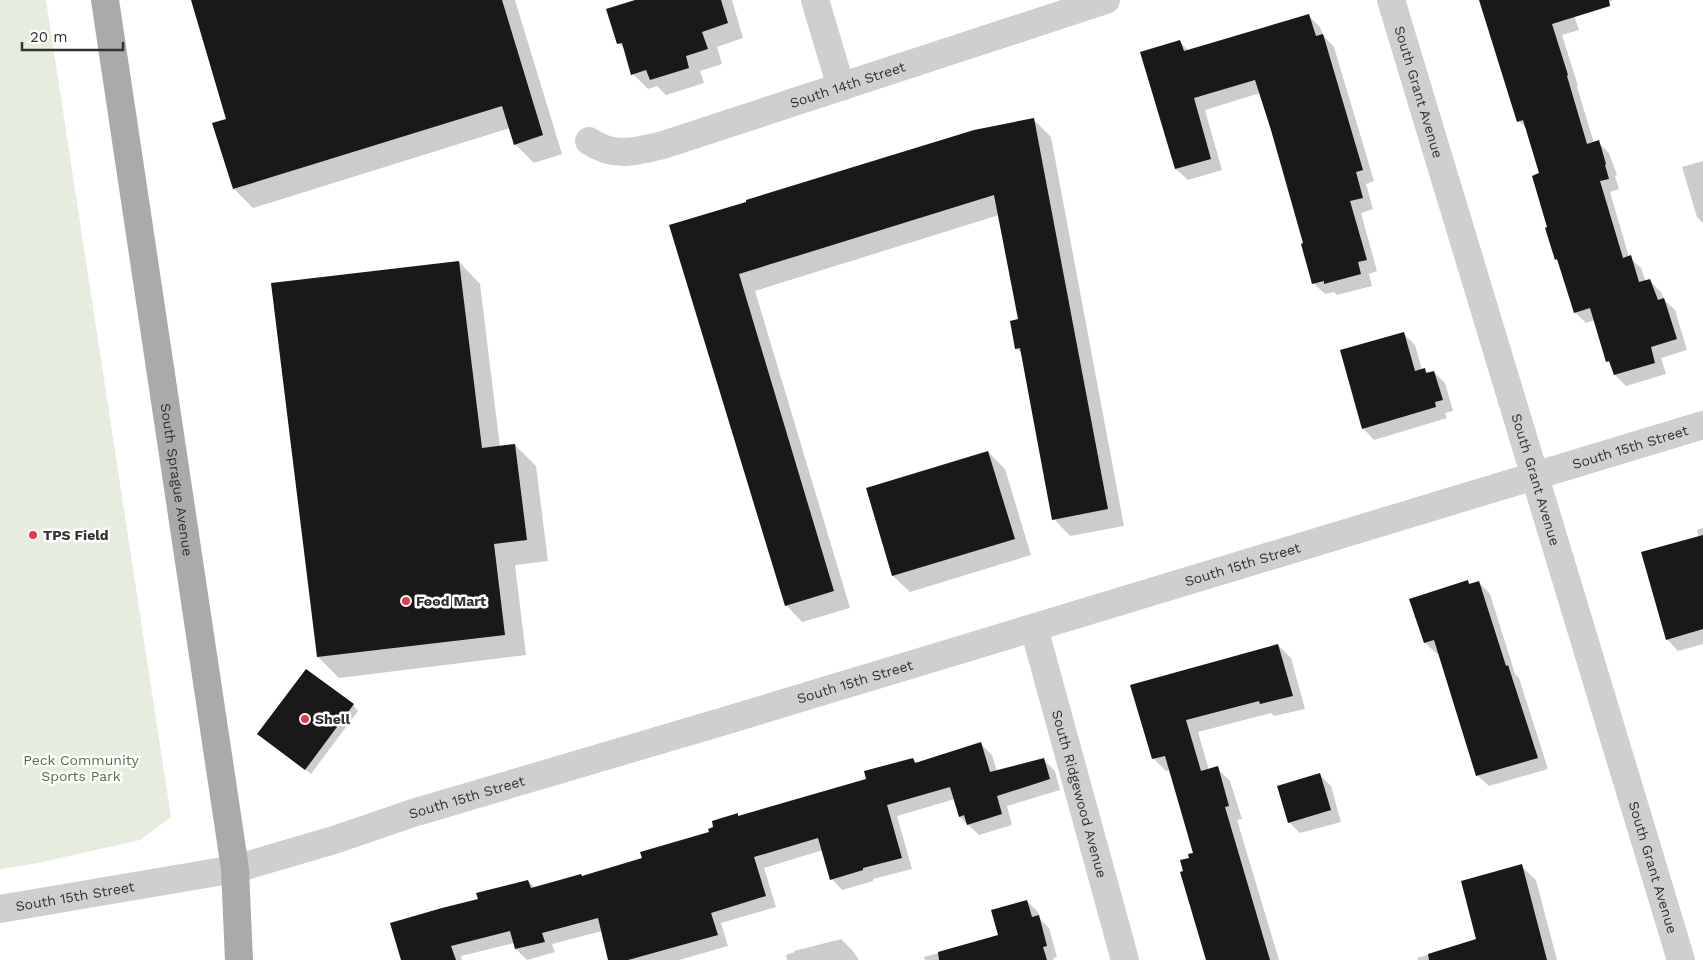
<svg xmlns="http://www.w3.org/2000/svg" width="1703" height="960" viewBox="0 0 1703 960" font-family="'Work Sans',sans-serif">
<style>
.green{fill:#e6ecde}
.shadow{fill:#0003}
.building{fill:#191919}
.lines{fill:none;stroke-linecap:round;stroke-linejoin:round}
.minor{stroke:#cfcfcf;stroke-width:28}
.major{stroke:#aaa;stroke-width:28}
.poi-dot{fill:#e63849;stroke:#fff;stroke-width:2}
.labels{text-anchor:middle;stroke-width:5;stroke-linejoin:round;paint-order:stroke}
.street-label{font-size:14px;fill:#323232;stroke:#fff}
.poi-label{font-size:14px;font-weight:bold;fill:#323232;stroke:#fff;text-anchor:start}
.park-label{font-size:14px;fill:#566f3f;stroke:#fff}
</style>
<rect width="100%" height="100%" fill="#fff"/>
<path class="green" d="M0 0H46L171 817 140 840 33 864 0 869Z"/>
<path class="shadow" d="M192 0H515L562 154 534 163 515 144 510 128 253 208 234 189 228 120Z
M639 0H732L743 38 717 47 722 64 700 71 704 83 666 95 657 86 648 89 633 74 625 50 619 43Z
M1481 0H1614L1573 12 1579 30 1562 35 1578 86 1577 87 1594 143 1598 142 1609 153 1617 175 1615 176 1619 189 1610 192 1629 257 1641 268 1646 282 1650 281 1661 292 1664 300 1675 310 1687 350 1661 358 1666 374 1626 386 1615 375 1612 366 1608 361 1595 320 1586 323 1575 312 1559 262 1556 259 1541 174 1527 129 1519 121Z
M1309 16 1320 27 1323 35 1334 47 1374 181 1366 184 1373 209 1361 213 1377 271 1369 274 1372 286 1337 295 1334 292 1325 294 1313 283 1305 244 1260 93 1205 110 1222 170 1188 180 1176 169 1142 53 1180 42 1189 51Z
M1034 120 1051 137 1124 526 1070 536 1054 519 1022 354 1016 348 1019 320 999 215 755 291 850 608 802 622 786 605 671 226Z
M1703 161V223L1697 217 1682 167Z
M459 262 480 284 500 447 515 445 536 466 548 561 515 565 526 655 339 678 318 657Z
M1404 334 1415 345 1422 370 1424 369 1429 373 1434 372 1445 383 1453 411 1445 413 1447 418 1374 440 1363 428Z
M988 452 1005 469 1031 555 910 592 893 576Z
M1703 528V644L1678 651 1667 639 1699 538 1697 530Z
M1467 581 1471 585 1479 582 1490 594 1515 674 1519 678 1548 769 1489 786 1477 775 1440 653 1437 654 1425 643 1411 600Z
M1278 645 1291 658 1305 709 1274 716 1271 713 1198 732 1209 770 1217 768 1230 781 1242 819 1237 820 1279 960H1207L1191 859 1195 853 1171 770 1166 771 1153 758 1132 686Z
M353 705 358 711 311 774 259 734Z
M981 744 992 755 997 771 1044 760 1055 771 1060 790 1007 806 1012 825 979 835 960 817 955 799 897 816 912 869 873 879V881L842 890 832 879 823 850 764 868 776 907 721 923 728 946 679 960H609L602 931 552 944 555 952 527 960 516 949 514 943 461 956 462 960H402L480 900 528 881 535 888 582 877 643 859 711 833 737 815 739 817 867 780 913 759 918 764Z
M1320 775 1331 786 1341 822 1300 833 1289 822Z
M1521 866 1536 880 1557 960H1418L1417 958 1478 940Z
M1027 901 1038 912 1039 918 1049 928 1057 957 1053 958 1054 960H925L924 957 1000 936Z
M841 939 852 950 859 960H787L786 955 795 952 794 951Z"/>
<path class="building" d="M191 0H502L543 135 514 145 502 106 233 189 212 123 226 119Z
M635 0H721L728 23 702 32 708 49 686 56 689 68 650 80 646 70 631 75 622 43 617 44 606 9Z
M1479 0H1609L1610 6 1552 24 1568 75 1567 76 1587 144 1599 140 1606 164 1605 165 1609 179 1600 181 1623 258 1631 255 1639 282 1650 279 1658 300 1664 298 1677 339 1651 347 1655 363 1614 375 1609 361 1606 362 1590 308 1574 313 1557 259 1555 260 1545 228 1547 227 1532 176 1539 173 1523 120 1517 122Z
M1309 14 1316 36 1323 34 1363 170 1356 172 1363 198 1350 201 1367 260 1358 262 1361 274 1324 284V281L1312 284 1301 244 1303 243 1271 130 1255 80 1194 98 1211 159 1175 169 1140 52 1180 40 1184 51Z
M1034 118 1108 509 1052 520 1020 348 1015 349 1010 321 1018 319 994 195 739 274 834 591 785 606 669 225 746 202V200L974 130Z
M459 261 482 448 515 444 527 540 494 544 505 635 317 657 271 283Z
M1404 332 1415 371 1425 368 1426 373 1434 371 1443 400 1435 402 1436 407 1362 429 1340 350Z
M988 451 1015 539 892 576 866 488Z
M1703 535V629L1666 640 1641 552Z
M1468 580 1469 584 1479 581 1506 666 1508 665 1538 758 1476 776 1434 640 1424 643 1409 599Z
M1278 644 1293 696 1260 704 1259 701 1186 720 1201 771 1218 766 1229 806 1225 807 1270 960H1206L1180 872 1183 871 1180 860 1189 858 1188 854 1193 853 1165 756 1152 759 1130 685Z
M306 669 354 704 305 770 257 734Z
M981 742 990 772 1044 758 1050 779 997 796 1002 814 967 825 964 815 959 817 950 787 887 805 902 858 863 868V870L830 880 818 838 754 857 766 896 711 913 718 935 628 960H608L598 918 542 933 545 942 515 949 510 931 451 946 456 960H401L390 923 442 908 478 899 476 893 528 880 531 888 581 874 582 876 642 858 640 852 709 832 708 829 713 827 712 821 738 813V816L866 779 864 771 913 758 915 763Z
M1320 773 1331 810 1288 823 1277 786Z
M1522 864 1547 960H1429L1428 954 1476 939 1461 881Z
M1027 900 1032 917 1039 915 1047 946 1043 947 1047 960H939L938 952 998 935 991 910Z"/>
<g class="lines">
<g class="minor">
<path d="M815 0 841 87"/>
<path id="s1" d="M1391 0 1681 960"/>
<path id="s2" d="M589 141C614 158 635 152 663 145L1106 0"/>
<path id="s3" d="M1034 628 1125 960"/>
<path id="s4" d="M0 909 235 869 334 840 413 813 738 717 1703 425"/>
</g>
<path class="major" id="s5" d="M105 0 235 869 239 960"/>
</g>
<g class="poi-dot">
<circle cx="33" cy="535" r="5"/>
<circle cx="406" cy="601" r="5"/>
<circle cx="305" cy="719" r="5"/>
</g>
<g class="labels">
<g class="street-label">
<text dy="5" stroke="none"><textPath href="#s2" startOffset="271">South 14th Street</textPath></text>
<text dy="5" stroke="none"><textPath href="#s1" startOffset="96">South Grant Avenue</textPath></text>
<text dy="5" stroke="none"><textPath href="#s4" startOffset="1696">South 15th Street</textPath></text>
<text dy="5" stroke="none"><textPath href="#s5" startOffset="485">South Sprague Avenue</textPath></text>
<text dy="5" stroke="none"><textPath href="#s1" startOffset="501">South Grant Avenue</textPath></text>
<text dy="5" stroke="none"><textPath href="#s4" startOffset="1291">South 15th Street</textPath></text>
<text dy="5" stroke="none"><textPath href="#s4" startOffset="886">South 15th Street</textPath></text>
<text dy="5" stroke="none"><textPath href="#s3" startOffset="172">South Ridgewood Avenue</textPath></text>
<text dy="5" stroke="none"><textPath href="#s4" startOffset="481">South 15th Street</textPath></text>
<text dy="5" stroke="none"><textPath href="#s1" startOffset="906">South Grant Avenue</textPath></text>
<text dy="5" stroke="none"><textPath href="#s4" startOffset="76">South 15th Street</textPath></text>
</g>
<g class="poi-label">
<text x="43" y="540">TPS Field</text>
<text x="416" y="606">Food Mart</text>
<text x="315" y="724">Shell</text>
</g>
<g class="park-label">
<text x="81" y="765">Peck Community<tspan x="81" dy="16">Sports Park</tspan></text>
</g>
</g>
<path d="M22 42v8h101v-8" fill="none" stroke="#323232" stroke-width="2.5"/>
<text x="30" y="42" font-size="15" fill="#323232" stroke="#ffffff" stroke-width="4" paint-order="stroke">20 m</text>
</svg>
